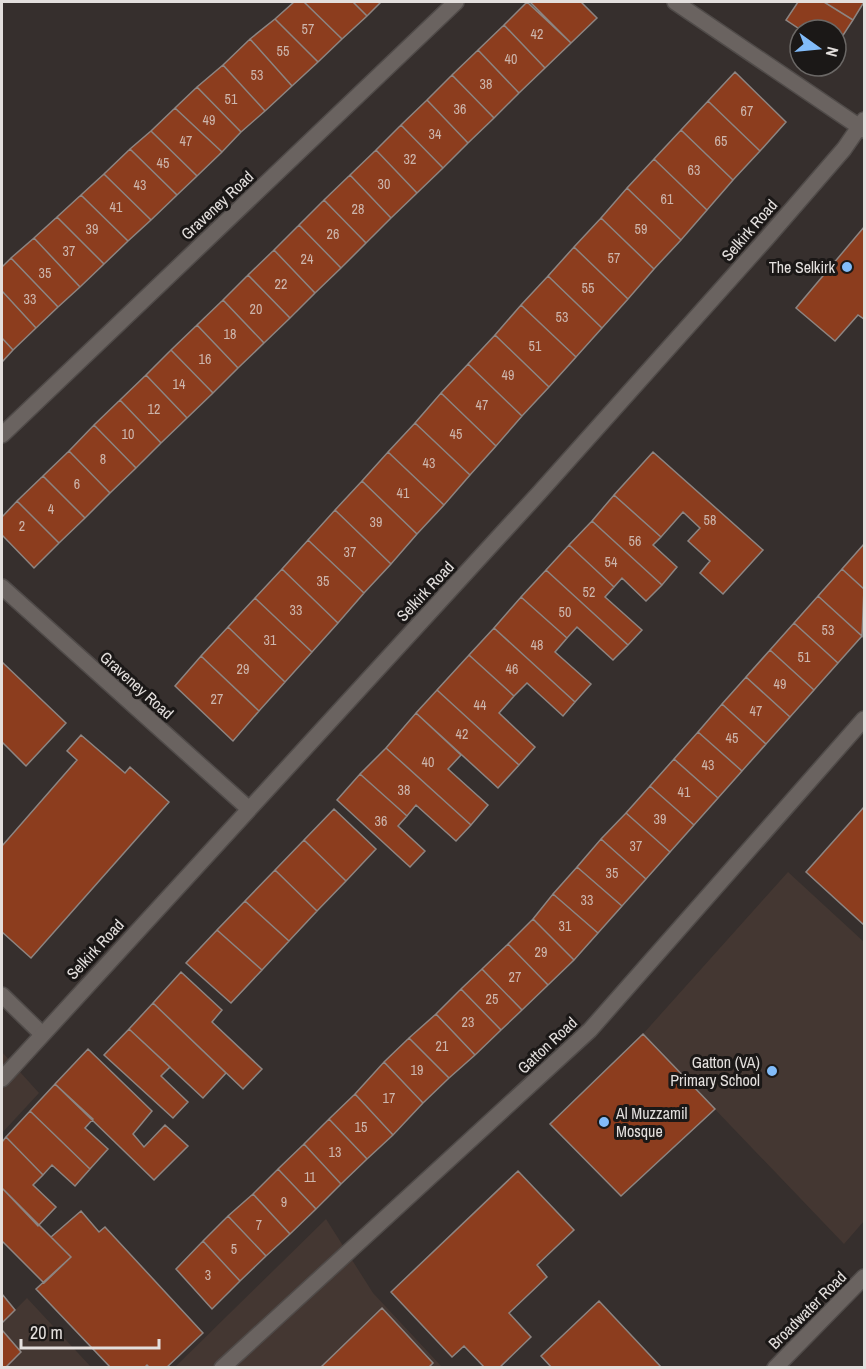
<svg xmlns="http://www.w3.org/2000/svg" width="866" height="1369" viewBox="0 0 866 1369" font-family="'Archivo Narrow',sans-serif">
<style>
.built{fill:#443732}
.building{fill:#8c3d1e;stroke:#8d8582;stroke-width:1.5}
.lines{fill:none;stroke-linecap:round;stroke-linejoin:round}
.lane-casing{stroke:#504b49;stroke-width:18}
.street-casing{stroke:#504b49;stroke-width:18}
.lane{stroke:#6a6360;stroke-width:15}
.street{stroke:#6a6360;stroke-width:15}
.poi-dot{fill:#82bcfa;stroke:#1b1817;stroke-width:2}
.labels{text-anchor:middle;stroke-width:6;stroke-linejoin:round;paint-order:stroke}
.number-label{font-size:14px;fill:#cdb6ad}
.street-label{font-size:16px;fill:#e3dfdd;stroke:#1b1817}
.poi-label{font-size:16px;fill:#e3dfdd;stroke:#1b1817;text-anchor:end}
</style>
<rect width="100%" height="100%" fill="#362f2d"/>
<path class="built" d="M788 872 864 942V1221L844 1244 643 1034Z
M2 1052 39 1093 2 1133Z
M326 1219 373 1293 442 1367 174 1368Z
M2 1294 15 1310 27 1298 91 1367H2Z"/>
<path class="building" d="M294 2H304L342 39 318 62 275 19Z
M304 2H353L367 16 342 39Z
M353 2H381L367 16Z
M527 2 571 43 545 68 504 25Z
M530 2H581L597 18 571 43Z
M798 2H824L853 20 836 46V30H801L786 20Z
M824 2H864L853 20Z
M275 19 318 62 292 86 250 39Z
M504 25 545 68 519 93 478 50Z
M250 39 292 86 265 111 223 65Z
M478 50 519 93 494 118 452 75Z
M223 65 265 111 241 132 197 87Z
M735 72 786 122 760 151 708 101Z
M452 75 494 118 468 143 427 100Z
M197 87 241 132 222 152 175 108Z
M427 100 468 143 443 168 401 125Z
M708 101 760 151 733 180 681 130Z
M175 108 222 152 197 176 151 131Z
M401 125 443 168 417 193 376 150Z
M681 130 733 180 707 210 654 159Z
M151 131 197 176 177 195 130 149Z
M130 149 177 195 151 220 104 174Z
M376 150 417 193 391 218 350 175Z
M654 159 707 210 681 240 627 188Z
M104 174 151 220 128 241 81 195Z
M350 175 391 218 366 243 324 200Z
M627 188 681 240 654 269 601 218Z
M81 195 128 241 104 264 57 217Z
M324 200 366 243 341 268 299 225Z
M57 217 104 264 80 287 34 238Z
M601 218 654 269 628 299 574 247Z
M299 225 341 268 315 293 274 250Z
M864 227V319L858 315 835 341 796 308Z
M34 238 80 287 58 307 11 258Z
M574 247 628 299 602 328 548 276Z
M274 250 315 293 290 318 248 275Z
M11 258 58 307 36 328 2 291V267Z
M248 275 290 318 264 343 223 300Z
M548 276 602 328 576 357 521 305Z
M2 291 36 328 13 350 2 338Z
M223 300 264 343 238 368 197 325Z
M521 305 576 357 549 387 495 335Z
M197 325 238 368 213 393 171 350Z
M495 335 549 387 522 416 468 364Z
M2 338 13 350 2 362Z
M171 350 213 393 187 418 146 375Z
M468 364 522 416 496 446 441 393Z
M146 375 187 418 161 443 120 400Z
M441 393 496 446 470 475 415 423Z
M120 400 161 443 136 468 94 425Z
M415 423 470 475 444 505 388 452Z
M94 425 136 468 110 493 69 451Z
M69 451 110 493 85 518 43 476Z
M388 452 444 505 417 534 362 481Z
M653 452 763 550 723 594 700 573 710 561 688 541 700 528 683 512 661 537 614 495Z
M43 476 85 518 59 543 17 501Z
M362 481 417 534 391 564 335 510Z
M614 495 661 537 653 545 677 567 662 585 592 521Z
M17 501 59 543 34 568 2 535V517Z
M335 510 391 564 364 593 308 540Z
M592 521 662 585 646 601 622 578 614 587 569 545Z
M308 540 364 593 338 623 282 569Z
M864 544V589L842 569Z
M569 545 614 587 605 597 642 630 628 645 546 570Z
M282 569 338 623 312 652 255 598Z
M842 569 864 589 862 636 818 596Z
M546 570 628 645 613 660 577 627 567 638 521 597Z
M818 596 862 636 838 663 794 623Z
M521 597 567 638 555 652 591 684 575 702 494 628Z
M255 598 312 652 285 682 228 627Z
M794 623 838 663 814 690 770 650Z
M228 627 285 682 259 711 201 656Z
M494 628 575 702 563 716 527 683 514 696 469 655Z
M770 650 814 690 790 717 746 677Z
M469 655 514 696 499 713 535 747 519 765 437 690Z
M201 656 259 711 233 741 175 686Z
M2 662 66 723 26 766 2 742Z
M746 677 790 717 766 744 722 704Z
M437 690 519 765 498 788 416 713Z
M722 704 766 744 742 771 698 732Z
M416 713 461 755 448 769 488 805 471 825 386 748Z
M698 732 742 771 718 798 674 759Z
M81 735 125 773 130 767 169 802 31 958 2 932V846L77 760 67 751Z
M386 748 471 825 456 841 416 805 407 816 360 774Z
M674 759 718 798 694 825 650 786Z
M360 774 407 816 398 826 425 851 410 867 337 800Z
M650 786 694 825 670 852 626 813Z
M864 807V925L806 872Z
M334 809 376 849 346 881 304 840Z
M626 813 670 852 646 879 601 839Z
M601 839 646 879 622 906 577 867Z
M304 840 346 881 317 911 275 870Z
M577 867 622 906 598 933 553 894Z
M275 870 317 911 289 941 245 901Z
M553 894 598 933 574 960 533 919Z
M245 901 289 941 262 970 217 930Z
M533 919 574 960 548 985 508 944Z
M217 930 262 970 231 1003 186 963Z
M508 944 548 985 522 1010 482 969Z
M482 969 522 1010 501 1030 461 989Z
M181 972 222 1010 212 1022 262 1069 243 1089 153 1003Z
M461 989 501 1030 475 1055 436 1014Z
M153 1003 226 1073 203 1098 129 1029Z
M436 1014 475 1055 449 1078 409 1038Z
M129 1029 170 1067 161 1076 188 1102 173 1118 104 1055Z
M643 1034 715 1109 621 1196 550 1124Z
M409 1038 449 1078 423 1103 384 1062Z
M88 1049 152 1111 133 1134 144 1147 165 1125 188 1146 154 1180 55 1084Z
M384 1062 423 1103 393 1135 355 1094Z
M55 1084 93 1119 85 1128 108 1149 90 1169 30 1111Z
M355 1094 393 1135 367 1159 329 1119Z
M30 1111 90 1169 75 1186 52 1165 43 1175 6 1137Z
M329 1119 367 1159 341 1184 304 1144Z
M6 1137 43 1175 33 1185 56 1207 38 1226 2 1188V1142Z
M304 1144 341 1184 316 1209 278 1169Z
M278 1169 316 1209 290 1234 253 1194Z
M518 1171 574 1230 537 1265 547 1277 509 1313 531 1337 499 1368H485L464 1346 452 1357 391 1292Z
M2 1188 71 1257 44 1283 2 1241Z
M253 1194 290 1234 266 1256 228 1216Z
M81 1211 99 1232 105 1227 203 1333 166 1368H150L147 1365 144 1368H111L36 1289 71 1257 51 1237Z
M228 1216 266 1256 240 1281 203 1241Z
M203 1241 240 1281 212 1309 176 1269Z
M2 1294 15 1310 2 1323Z
M599 1301 662 1368H552L541 1356Z
M382 1308 433 1363 428 1368H320Z
M2 1330 21 1352 5 1368H2Z"/>
<g class="lines">
<g class="lane-casing">
<path id="lane" d="M2 995 42 1034"/>
</g>
<g class="street-casing">
<path id="street" d="M675 2 864 130
M2 435 456 2
M2 587 249 809
M2 1079 539 493 767 238 844 149 864 120
M222 1368 590 1030 864 719
M775 1368 864 1277"/>
</g>
<use href="#lane" class="lane"/>
<use href="#street" class="street"/>
</g>
<g class="poi-dot">
<circle cx="847" cy="267" r="6"/>
<circle cx="772" cy="1071" r="6"/>
<circle cx="604" cy="1122" r="6"/>
</g>
<g class="labels">
<g class="number-label">
<text x="308" y="34">57</text>
<text x="537" y="39">42</text>
<text x="283" y="56">55</text>
<text x="511" y="64">40</text>
<text x="257" y="80">53</text>
<text x="486" y="89">38</text>
<text x="231" y="104">51</text>
<text x="460" y="114">36</text>
<text x="747" y="116">67</text>
<text x="209" y="125">49</text>
<text x="435" y="139">34</text>
<text x="186" y="146">47</text>
<text x="721" y="146">65</text>
<text x="410" y="164">32</text>
<text x="163" y="168">45</text>
<text x="694" y="175">63</text>
<text x="384" y="189">30</text>
<text x="140" y="190">43</text>
<text x="667" y="204">61</text>
<text x="116" y="212">41</text>
<text x="358" y="214">28</text>
<text x="92" y="234">39</text>
<text x="641" y="234">59</text>
<text x="333" y="239">26</text>
<text x="69" y="256">37</text>
<text x="614" y="263">57</text>
<text x="307" y="264">24</text>
<text x="45" y="278">35</text>
<text x="281" y="289">22</text>
<text x="588" y="293">55</text>
<text x="30" y="304">33</text>
<text x="256" y="314">20</text>
<text x="562" y="322">53</text>
<text x="230" y="339">18</text>
<text x="535" y="351">51</text>
<text x="205" y="364">16</text>
<text x="508" y="380">49</text>
<text x="179" y="389">14</text>
<text x="482" y="410">47</text>
<text x="154" y="414">12</text>
<text x="128" y="439">10</text>
<text x="456" y="439">45</text>
<text x="103" y="464">8</text>
<text x="429" y="468">43</text>
<text x="77" y="489">6</text>
<text x="403" y="498">41</text>
<text x="51" y="514">4</text>
<text x="710" y="525">58</text>
<text x="376" y="527">39</text>
<text x="22" y="531">2</text>
<text x="635" y="546">56</text>
<text x="350" y="557">37</text>
<text x="611" y="567">54</text>
<text x="323" y="586">35</text>
<text x="589" y="597">52</text>
<text x="296" y="615">33</text>
<text x="565" y="617">50</text>
<text x="828" y="635">53</text>
<text x="270" y="645">31</text>
<text x="537" y="650">48</text>
<text x="804" y="662">51</text>
<text x="243" y="674">29</text>
<text x="512" y="674">46</text>
<text x="780" y="689">49</text>
<text x="217" y="704">27</text>
<text x="480" y="710">44</text>
<text x="756" y="716">47</text>
<text x="462" y="739">42</text>
<text x="732" y="743">45</text>
<text x="428" y="767">40</text>
<text x="708" y="770">43</text>
<text x="404" y="795">38</text>
<text x="684" y="797">41</text>
<text x="660" y="824">39</text>
<text x="381" y="826">36</text>
<text x="636" y="851">37</text>
<text x="612" y="878">35</text>
<text x="587" y="905">33</text>
<text x="565" y="931">31</text>
<text x="541" y="957">29</text>
<text x="515" y="982">27</text>
<text x="492" y="1004">25</text>
<text x="468" y="1027">23</text>
<text x="442" y="1051">21</text>
<text x="417" y="1075">19</text>
<text x="389" y="1103">17</text>
<text x="361" y="1132">15</text>
<text x="335" y="1157">13</text>
<text x="310" y="1182">11</text>
<text x="284" y="1207">9</text>
<text x="259" y="1230">7</text>
<text x="234" y="1254">5</text>
<text x="208" y="1280">3</text>
</g>
<g class="street-label">
<text transform="translate(217 205) rotate(-43)" y="6">Graveney Road</text>
<text transform="translate(749 230) rotate(-49)" y="6">Selkirk Road</text>
<text transform="translate(425 591) rotate(-47)" y="6">Selkirk Road</text>
<text transform="translate(137 685) rotate(42)" y="6">Graveney Road</text>
<text transform="translate(95 949) rotate(-47)" y="6">Selkirk Road</text>
<text transform="translate(547 1045) rotate(-43)" y="6">Gatton Road</text>
<text transform="translate(807 1310) rotate(-45)" y="6">Broadwater Road</text>
</g>
<g class="poi-label">
<text x="835" y="273">The Selkirk</text>
<text x="760" y="1068">Gatton (VA)<tspan x="760" dy="18">Primary School</tspan></text>
<text x="616" y="1119" text-anchor="start">Al Muzzamil<tspan x="616" dy="18">Mosque</tspan></text>
</g>
</g>
<rect width="866" height="1369" fill="none" stroke="#e3dfdd" stroke-width="6"/>
<g transform="translate(818 48) rotate(105)"><circle r="28" fill="#1b1817" stroke="#6b6866" stroke-width="1.5"/>
<path d="M0-4.5L10 22L0 15L-10 22Z" fill="#82bcfa"/>
<text y="-9" font-size="16" font-weight="bold" text-anchor="middle" fill="#e3dfdd">N</text>
</g>
<path d="M21 1339v9h138v-9" fill="none" stroke="#e3dfdd" stroke-width="3"/>
<text x="30" y="1339" font-size="18" fill="#e3dfdd" stroke="#1b1817" stroke-width="4.5" paint-order="stroke">20 m</text>
</svg>
